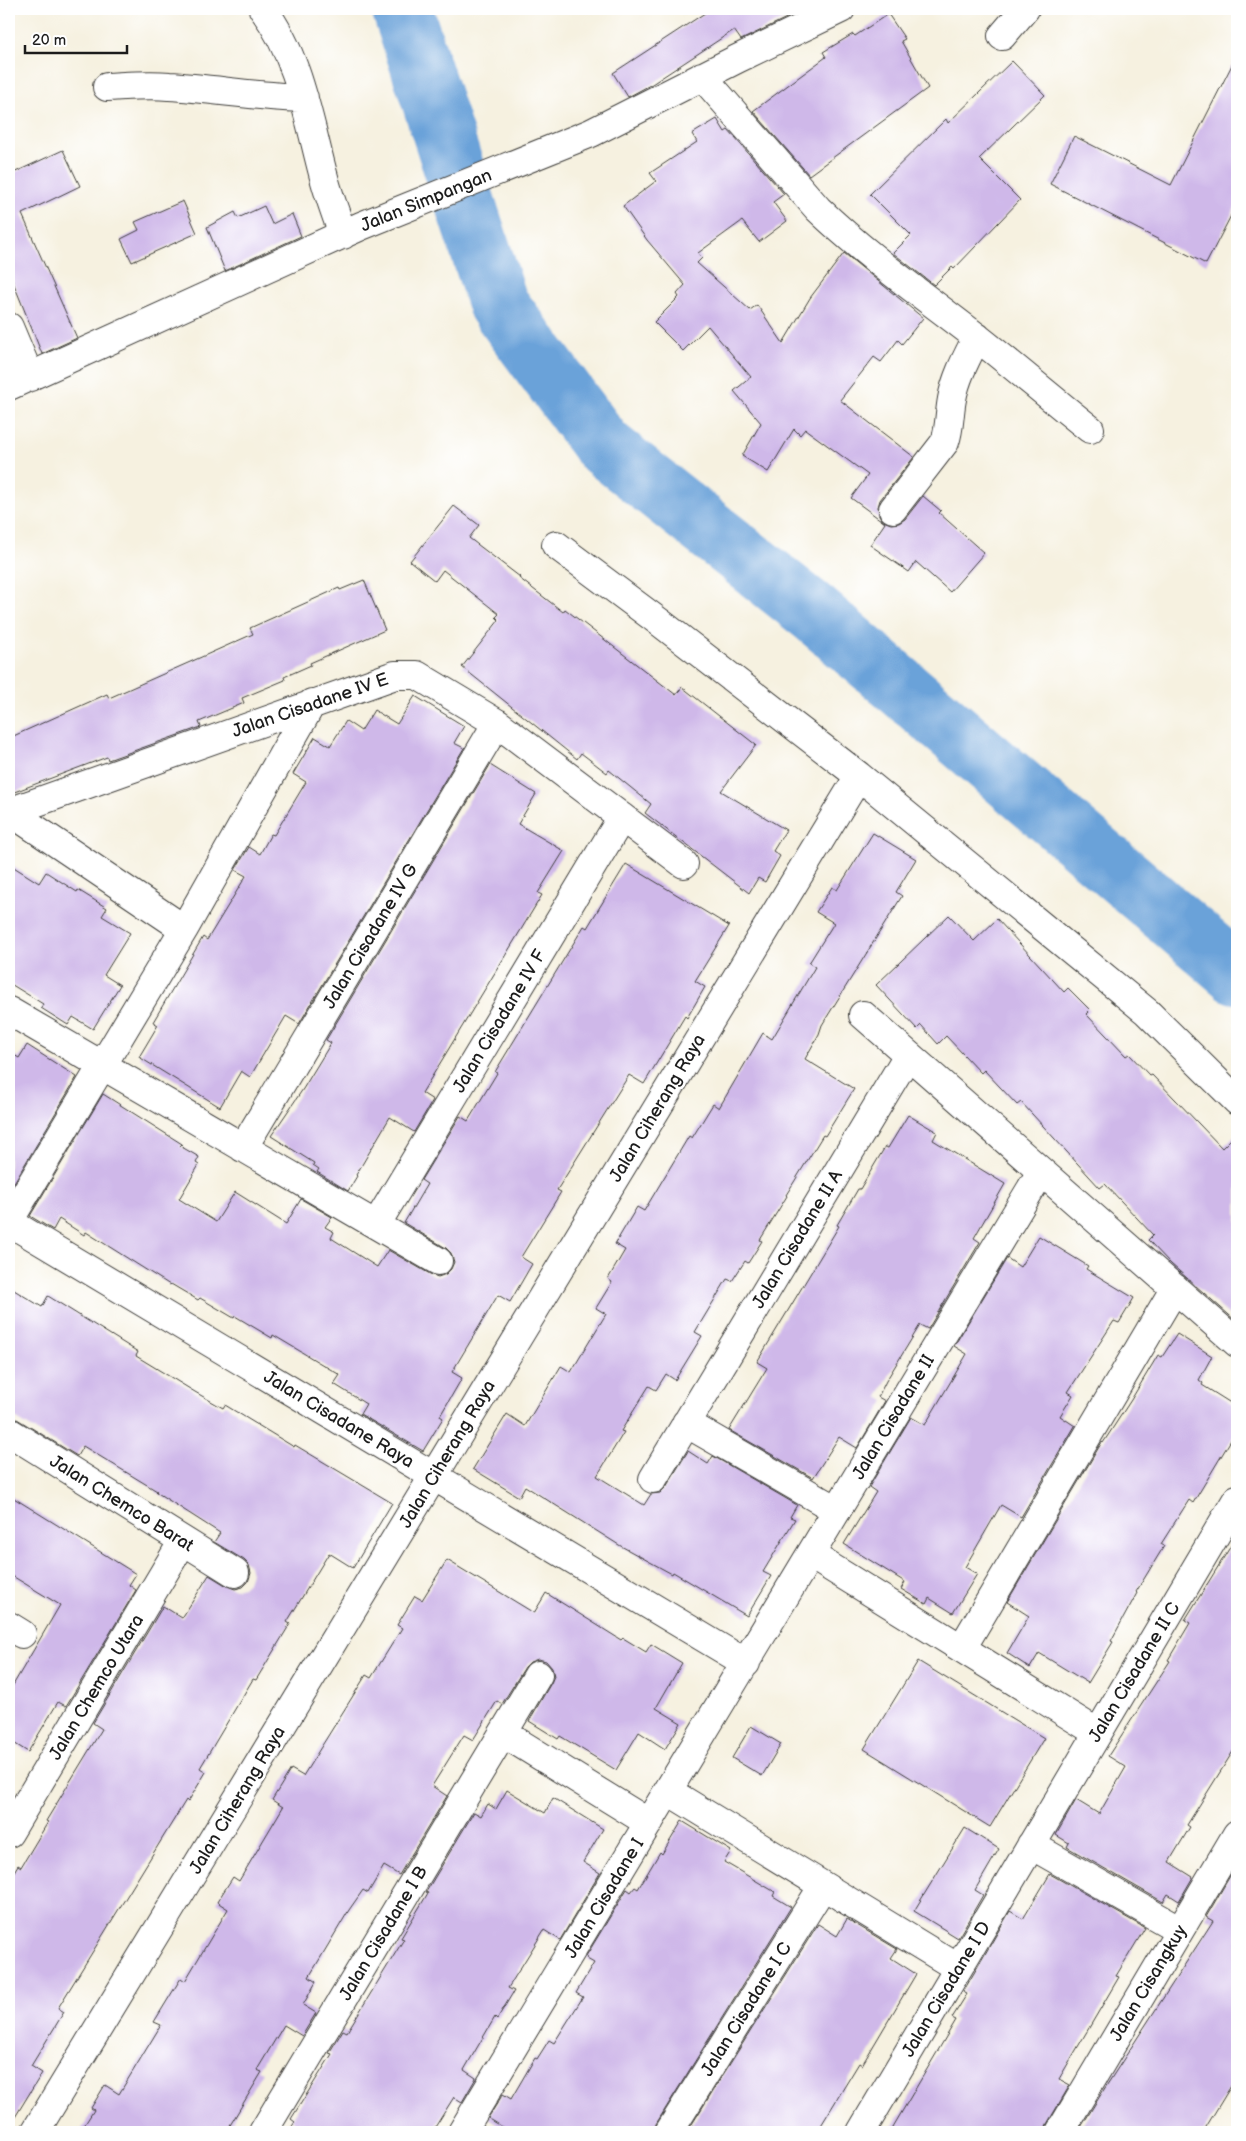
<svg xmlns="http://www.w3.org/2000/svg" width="1246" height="2141" viewBox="0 0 1246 2141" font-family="'Balsamiq Sans',sans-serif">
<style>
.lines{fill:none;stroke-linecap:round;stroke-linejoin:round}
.river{stroke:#6aa2d9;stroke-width:61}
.building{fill:#cfb8e9}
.minor-casing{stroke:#3d3c39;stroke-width:30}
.minor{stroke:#fff;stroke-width:28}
.labels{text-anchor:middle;stroke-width:5;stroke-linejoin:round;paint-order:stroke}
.street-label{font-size:18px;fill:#1c1c1c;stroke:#fff}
</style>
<rect width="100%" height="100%" fill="#fff"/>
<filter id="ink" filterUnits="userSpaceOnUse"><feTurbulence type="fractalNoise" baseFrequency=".02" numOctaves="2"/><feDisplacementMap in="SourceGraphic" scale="10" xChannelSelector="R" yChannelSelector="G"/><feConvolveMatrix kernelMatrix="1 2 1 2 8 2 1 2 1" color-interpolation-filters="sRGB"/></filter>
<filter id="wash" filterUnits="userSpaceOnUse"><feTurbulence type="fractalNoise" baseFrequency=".0096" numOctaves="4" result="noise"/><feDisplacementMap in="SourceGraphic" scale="20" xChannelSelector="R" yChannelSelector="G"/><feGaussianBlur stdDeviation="1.12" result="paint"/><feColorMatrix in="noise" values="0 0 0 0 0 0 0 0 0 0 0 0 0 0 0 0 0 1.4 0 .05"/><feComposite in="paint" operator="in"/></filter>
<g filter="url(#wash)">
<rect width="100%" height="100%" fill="#f6f1e0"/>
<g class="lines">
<path class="river" d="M402 9 498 304 603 446 814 613 1237 974"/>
</g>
<g id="blocks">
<path class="building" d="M711 9H805L741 40 734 30 652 84 628 97 613 73Z
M888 14 905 39 901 41 928 88 809 175 753 111 826 57 823 52 853 34 855 36Z
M1237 55V204L1206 264 1050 184 1074 136 1171 185Z
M1012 61 1045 95 979 159 1020 200 954 269 952 267 934 285 893 253 911 235 870 194 946 119 948 123Z
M717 119 725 132 728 130 784 194 773 202 787 221 759 242 742 221 698 253 702 258 697 263 750 310 757 305 783 343 810 298 844 253 923 318 902 344 898 340 881 362 874 357 840 400 914 457 880 500 878 507 879 515 883 521 891 524 899 523 905 519 923 496 941 511 939 513 984 553 950 592 916 562 909 572 870 545 885 523 851 498 868 475 805 429 800 435 794 429 768 472 742 456 761 423 734 391 751 377 708 326 683 351 654 322 679 297 677 294 685 285 647 240 623 206 656 181 650 173 697 142 692 134Z
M63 150 80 186 22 214 77 338 42 354 9 272V175Z
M183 201 197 233 132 262 121 239 139 230 135 222Z
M264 206 272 224 292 214 301 236 225 271 207 227 235 212 238 218Z
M454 506 479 525 469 538 520 577 519 578 563 612 565 609 676 695 682 687 756 745 721 791 786 830 773 851 780 856 765 882 758 878 749 893 645 813 651 804 609 770 607 773 581 753 577 759 462 667 499 620 496 617 499 614 443 570 435 581 410 561Z
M364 580 385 630 310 663 311 665 284 677 285 680 242 698 244 703 199 722 201 727 198 728 108 760 107 757 9 794V738L107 694 109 698 206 655 253 634 250 628 339 588 340 590Z
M415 696 464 726 454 743 464 748 299 1024 286 1016 250 1077 241 1071 220 1107 139 1057 158 1025 153 1022 203 937 207 940 246 876 235 870 249 847 260 854 271 834 274 835 306 782 293 774 315 737 330 746 346 721 361 731 374 710 397 724Z
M490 765 536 794 518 824 564 851 538 893 542 895 422 1093 433 1100 414 1132 390 1117 356 1175 357 1176 348 1191 317 1172 319 1169 313 1165 314 1163 271 1136 303 1089 331 1043 326 1040Z
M873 833 916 859 896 892 902 896 822 1025 819 1034 805 1059 854 1089 825 1136 823 1135 786 1195 787 1196 760 1240 762 1241 748 1263 745 1261 732 1281 727 1279 695 1332 702 1336 675 1380 666 1374 656 1390 649 1386 621 1431 624 1432 597 1476 644 1505 651 1494 660 1493 666 1487 688 1451 708 1464 713 1456 797 1505 790 1517 795 1519 763 1572 771 1576 747 1616 673 1572 672 1574 619 1545 525 1486 519 1497 473 1469 507 1414 525 1426 561 1366 571 1372 606 1314 596 1308 612 1282 608 1279 625 1250 615 1244 637 1207 644 1211 689 1136 692 1138 713 1104 719 1108 763 1033 772 1039 815 967 809 963 834 923 816 912 832 887 837 890Z
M9 864 39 883 46 872 77 892 78 890 107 908 102 916 130 933 104 975 120 985 93 1029 73 1017 68 1025 41 1008 43 1004 9 983Z
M626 864 729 926 695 981 705 987 687 1018 685 1016 644 1084 629 1075 557 1190 561 1192 521 1257 532 1264 510 1302 498 1295 452 1372 462 1378 440 1416 443 1418 423 1451 360 1414 366 1404 334 1384 340 1375 273 1335 272 1338 235 1316 234 1318 200 1298 198 1300 171 1284 170 1285 86 1232 84 1235 59 1219 53 1230 30 1216 103 1094 182 1144 180 1146 199 1157 196 1163 199 1165 179 1199 216 1222 235 1192 286 1224 301 1199 332 1217 325 1227 334 1232 331 1238 377 1267 388 1250 430 1274 438 1277 446 1274 451 1269 454 1262 451 1253 446 1248 404 1223 427 1184 421 1180 460 1116 468 1121 497 1073 495 1072 584 926 587 928Z
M949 915 974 941 997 919 1064 992 1068 988 1090 1010 1086 1014 1126 1056 1129 1054 1150 1076 1152 1075 1222 1148 1237 1133V1322L1171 1264 1148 1240 1153 1235 1105 1184 1100 1188 1021 1102 1017 1105 984 1070 981 1073 946 1036 938 1044 921 1025 917 1029 876 985Z
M27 1045 77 1077 9 1191V1052L19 1058Z
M908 1115 937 1132 933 1140 1005 1184 974 1238 980 1242 928 1329 920 1325 886 1381 878 1397 885 1401 857 1448 839 1437 813 1478 729 1430 767 1368 757 1362 839 1226 837 1225 858 1189H860L885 1147 888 1148Z
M1039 1236 1088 1266 1086 1269 1134 1298 1119 1323 1114 1321 1068 1392 1073 1395 1060 1416 1075 1426 1021 1517 1001 1505 965 1567 977 1574 953 1613 929 1598 926 1604 901 1589 905 1582 844 1544 876 1492 869 1487 911 1417 925 1425 967 1354 954 1346 1007 1258 1020 1267Z
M9 1287 42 1307 48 1296 138 1352 136 1356 195 1392 223 1408 225 1405 294 1447 295 1445 392 1503 353 1568 329 1553 287 1622 290 1624 256 1680 253 1679 200 1768 206 1772 188 1802 186 1800 58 2008 64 2012 31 2066 42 2073 9 2127V1880L18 1865 21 1867 48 1822 46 1821 102 1729 93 1723 163 1606 182 1618 209 1575 227 1586 235 1589 243 1587 248 1582 251 1573 249 1565 244 1560 214 1542 220 1533 156 1492 157 1491 83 1446 77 1456 17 1419 9 1416Z
M1177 1334 1212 1356 1199 1380 1203 1383 1202 1385 1237 1407V1430L1193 1503 1189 1500 1161 1544 1164 1546 1136 1592 1137 1593 1111 1641 1113 1642 1088 1683 1039 1653 1030 1668 1007 1653 1029 1616 1007 1602 1102 1442 1103 1443 1131 1400 1158 1355 1162 1357Z
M9 1495 136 1574 129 1585 136 1590 66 1706 58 1702 28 1752 9 1740V1692L60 1605 9 1574Z
M1237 1536V1745L1187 1825 1190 1827 1169 1862 1193 1877 1179 1901 1168 1894 1163 1902 1067 1847 1069 1843 1056 1835 1076 1800 1099 1814 1126 1767 1108 1756 1170 1661 1168 1660 1190 1623 1185 1620Z
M447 1560 534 1613 546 1593 621 1640 623 1638 646 1652 651 1644 682 1663 656 1708 681 1723 665 1749 639 1732 616 1770 560 1736 558 1739 529 1721 551 1683 554 1676 552 1668 546 1661 538 1659 530 1662 525 1667 502 1704 497 1701 473 1740 464 1735 432 1786 447 1796 399 1875 384 1866 368 1893 363 1890 349 1910 309 1977 316 1982 303 2005 316 2013 302 2036 284 2025 257 2070 262 2072 226 2132H80L94 2110 91 2108 105 2085 119 2094 161 2025 154 2022 181 1978 185 1981 228 1909 217 1902 233 1877 239 1881 283 1807 272 1800 291 1769 303 1776 366 1675 371 1678 402 1628 397 1625 415 1596 422 1600Z
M918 1661 1044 1738 990 1827 864 1749Z
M751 1726 781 1744 762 1776 732 1758Z
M507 1790 545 1813 553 1798 603 1829 583 1862 600 1873 560 1940 544 1930 508 1988 514 1991 497 2019 495 2017 464 2070 476 2078 462 2102 454 2097 432 2132H288L295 2122 291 2119 332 2054 329 2053 343 2030 347 2032 404 1939 401 1938 428 1893 426 1892 474 1812 481 1816 488 1804 496 1809Z
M682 1821 731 1851 724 1862 775 1892 773 1896 791 1907 656 2124 654 2132H511L488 2118 503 2094 511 2099 535 2058 537 2059 549 2040 554 2043 583 1997 576 1993 594 1963 587 1959 588 1957 586 1956 627 1889 631 1892 635 1887 638 1889 660 1852 662 1854Z
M965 1828 999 1849 975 1890 983 1895 958 1938 914 1911Z
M1237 1864V2076L1203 2132H1078L1103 2091 1213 1921 1206 1917Z
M1050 1874 1145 1928 1116 1976 1119 1977 1059 2079 1070 2085 1047 2124 1044 2132H890L956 2020 952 2018 967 1994 963 1992 1010 1911 1023 1919Z
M847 1919 897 1949 891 1958 916 1974 862 2065 859 2063 817 2132H687L818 1924 837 1936Z"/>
</g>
</g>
<g filter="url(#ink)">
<use href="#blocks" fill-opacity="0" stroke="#3d3c39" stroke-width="1"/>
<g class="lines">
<g class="minor-casing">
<path id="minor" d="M263 9C300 58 309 123 325 181 330 199 337 217 343 235
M1002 36 1025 9
M702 76 818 209C868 257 924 296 978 338 1016 368 1052 399 1090 429
M107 87C128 86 149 84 169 86 215 89 259 97 304 98
M9 327 30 377
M9 386 361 226 591 133 737 59 841 9
M893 509 945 442C950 428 949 414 952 399 956 377 967 357 977 337
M556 545 662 624 859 776 1147 1012 1237 1101
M9 811 184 929
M9 812 395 675H417L497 723 684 864
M9 1011 438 1261
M863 1015 1237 1343
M243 1148 497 723
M9 1221 184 929 312 703
M9 1222 746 1663
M376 1225 622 817
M686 1423 837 1510
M9 1432 235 1573
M653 1479 908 1055
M811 1555 1098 1733
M9 1626 22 1634
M962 1648 1175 1288
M503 1733 649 1823
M668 1791 958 1968
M9 1833 183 1541
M1031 1845 1180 1930
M35 2132 859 776
M263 2132 538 1675
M462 2132 1041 1172
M669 2132 823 1886
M861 2132 1237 1499
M1060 2132 1237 1834"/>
</g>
<use href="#minor" class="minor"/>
</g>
</g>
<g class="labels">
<g class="street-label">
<text transform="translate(426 200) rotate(-22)" y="6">Jalan Simpangan</text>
<text transform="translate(310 705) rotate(-19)" y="6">Jalan Cisadane IV E</text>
<text transform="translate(370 936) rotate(-59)" y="6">Jalan Cisadane IV G</text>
<text transform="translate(499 1021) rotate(-59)" y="6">Jalan Cisadane IV F</text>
<text transform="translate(657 1108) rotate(-59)" y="6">Jalan Ciherang Raya</text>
<text transform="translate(797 1239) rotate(-59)" y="6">Jalan Cisadane II A</text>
<text transform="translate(893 1417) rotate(-59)" y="6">Jalan Cisadane II</text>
<text transform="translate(339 1419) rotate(31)" y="6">Jalan Cisadane Raya</text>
<text transform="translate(447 1454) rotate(-59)" y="6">Jalan Ciherang Raya</text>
<text transform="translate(122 1503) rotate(32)" y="6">Jalan Chemco Barat</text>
<text transform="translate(1134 1672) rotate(-59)" y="6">Jalan Cisadane II C</text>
<text transform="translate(96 1687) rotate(-59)" y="6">Jalan Chemco Utara</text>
<text transform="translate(237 1800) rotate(-59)" y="6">Jalan Ciherang Raya</text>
<text transform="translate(604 1898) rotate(-59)" y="6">Jalan Cisadane I</text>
<text transform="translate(383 1933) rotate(-59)" y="6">Jalan Cisadane I B</text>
<text transform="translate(1148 1983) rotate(-59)" y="6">Jalan Cisangkuy</text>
<text transform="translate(946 1989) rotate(-59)" y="6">Jalan Cisadane I D</text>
<text transform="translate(746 2009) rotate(-58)" y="6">Jalan Cisadane I C</text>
</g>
</g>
<rect width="1246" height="2141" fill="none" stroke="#fff" stroke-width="30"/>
<path d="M25 45v8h102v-8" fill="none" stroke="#1c1c1c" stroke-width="2.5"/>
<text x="32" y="45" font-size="15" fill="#1c1c1c" stroke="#ffffff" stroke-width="4" paint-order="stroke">20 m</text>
</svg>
